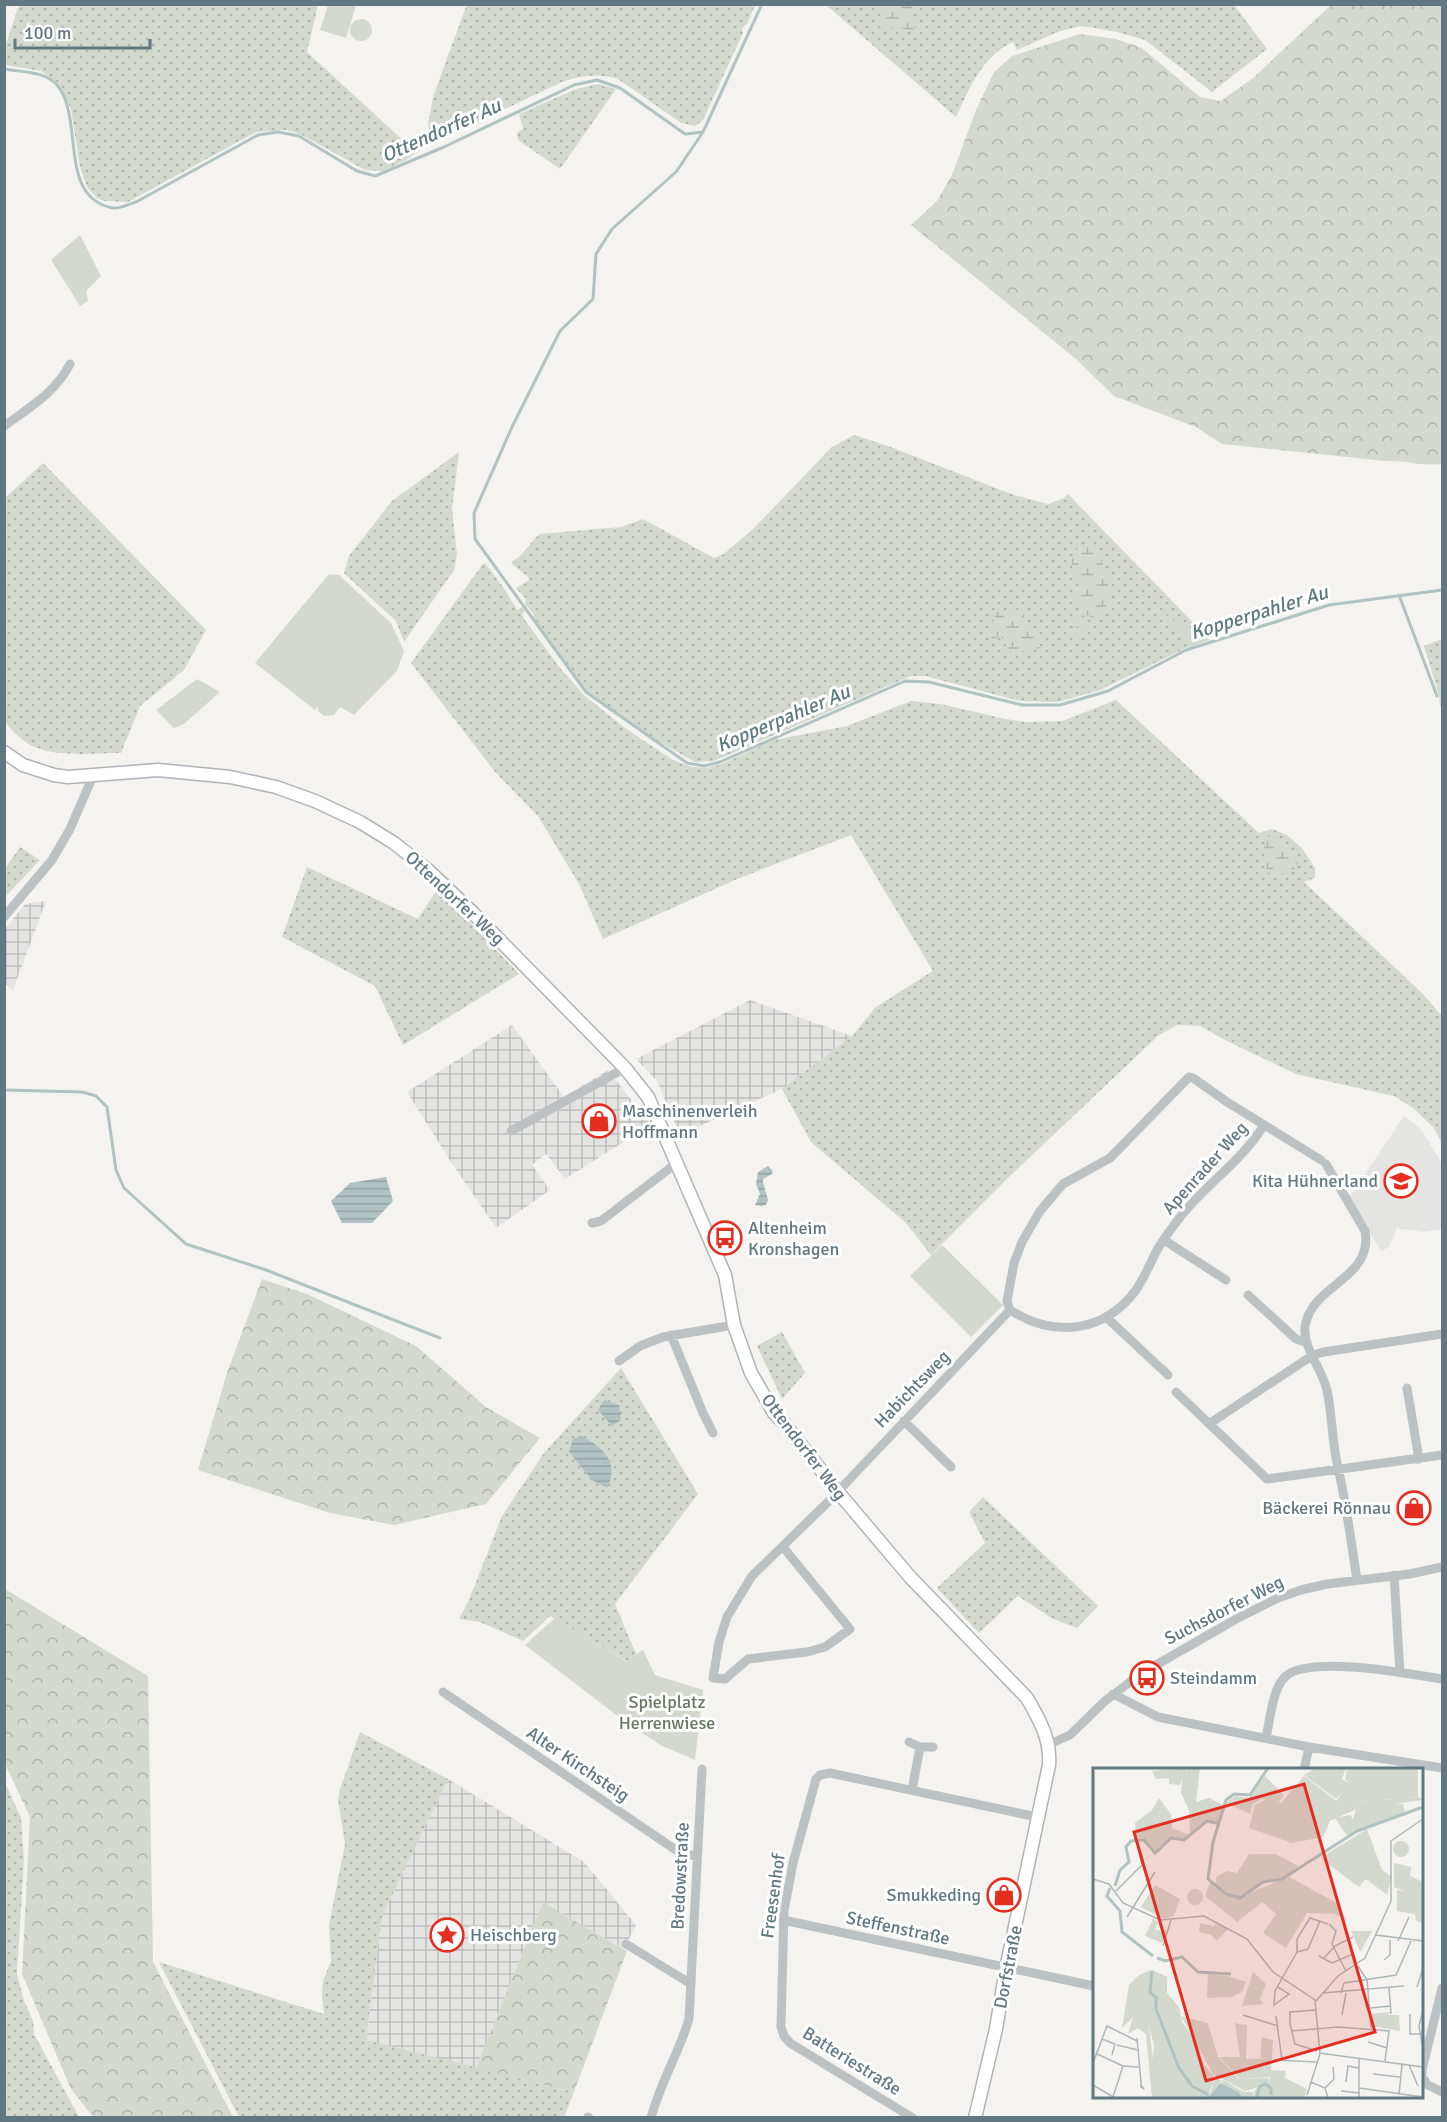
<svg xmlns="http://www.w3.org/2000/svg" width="1447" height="2122" viewBox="0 0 1447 2122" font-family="Signika,sans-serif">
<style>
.built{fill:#e4e5e3}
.industrial{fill:url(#industrial-grid)}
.grass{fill:url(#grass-dots)}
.forest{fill:url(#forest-crowns)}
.wetland{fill:url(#wetland-marsh)}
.park{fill:#d4d9cf}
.water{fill:url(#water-rules)}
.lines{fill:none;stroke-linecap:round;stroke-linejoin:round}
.stream{stroke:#b1c2c3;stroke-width:3}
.major-casing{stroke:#aeb4b7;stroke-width:15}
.minor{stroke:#bcc2c4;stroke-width:9}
.major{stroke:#fff;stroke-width:12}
.labels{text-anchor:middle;stroke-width:6;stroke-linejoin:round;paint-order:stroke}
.street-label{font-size:18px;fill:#627881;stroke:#fff}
.poi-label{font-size:18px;fill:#627881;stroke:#fff;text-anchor:start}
.park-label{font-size:18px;fill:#697861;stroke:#fff}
.water-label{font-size:20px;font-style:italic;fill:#5e7b7f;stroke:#fff}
.inset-river{fill:none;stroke:#b1c2c3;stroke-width:3}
.inset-road{fill:none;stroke:#adb7b9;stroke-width:1.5}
.view{fill:#e42e20;fill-opacity:0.15;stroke:#e42e20;stroke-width:3}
.inset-edge{fill:none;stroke:#627881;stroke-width:3}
</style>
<defs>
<pattern id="industrial-grid" width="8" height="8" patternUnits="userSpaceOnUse" patternTransform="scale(1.5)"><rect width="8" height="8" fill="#e4e5e3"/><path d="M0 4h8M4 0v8" fill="none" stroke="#bcbebd"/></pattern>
<pattern id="grass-dots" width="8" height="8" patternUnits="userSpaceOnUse" patternTransform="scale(1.5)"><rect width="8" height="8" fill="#d4d9cf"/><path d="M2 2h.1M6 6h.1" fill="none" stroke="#afb5ad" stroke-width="1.8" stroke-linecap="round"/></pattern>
<pattern id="forest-crowns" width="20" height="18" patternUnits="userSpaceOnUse" patternTransform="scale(1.5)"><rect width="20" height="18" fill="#d4d9cf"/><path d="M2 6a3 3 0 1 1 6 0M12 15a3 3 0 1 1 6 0" fill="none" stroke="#afb5ad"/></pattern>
<pattern id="wetland-marsh" width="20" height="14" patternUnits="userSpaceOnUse" patternTransform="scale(1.5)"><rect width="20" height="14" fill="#d4d9cf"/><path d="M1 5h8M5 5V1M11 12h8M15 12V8" fill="none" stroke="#afb5ad"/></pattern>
<pattern id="water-rules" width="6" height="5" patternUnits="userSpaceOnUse" patternTransform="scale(1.5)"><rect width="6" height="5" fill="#b1c2c3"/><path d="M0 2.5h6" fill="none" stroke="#93a2a4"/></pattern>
</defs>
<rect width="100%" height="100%" fill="#f4f3ef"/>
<path class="built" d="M1404 1116 1421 1129 1442 1164V1229L1423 1232 1397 1228 1389 1247 1381 1251 1349 1198Z"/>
<path class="industrial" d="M46 901 13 990 5 984V929L25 904Z
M750 1000 852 1036 782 1089 680 1135 657 1081 636 1059Z
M512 1025 564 1097 608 1070 651 1125 565 1179 546 1154 532 1165 550 1190 496 1228 451 1162 407 1092Z
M448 1779 584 1862 636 1925 624 1949 543 1902 476 2068 366 2040 382 1916Z"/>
<path class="grass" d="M467 4H755V5L747 24 742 28 743 33 703 120 695 126 681 123 618 79C598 73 581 75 562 82L433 143 428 125 433 97Z
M19 5H318L307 52 407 144 424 143 426 146 406 160 382 171 365 170 300 134 286 130 256 132 128 202 104 201 97 198 87 187 80 167 71 109 59 84 41 71 5 65V47Z
M826 5H1234L1267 49 1212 92 1145 40 1117 32 1082 26 1060 31 1017 50 1013 42C983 55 969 89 956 117Z
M598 84 616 89 560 169 518 140 517 133 523 129 519 114 576 89Z
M854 435 888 446 1011 494 1048 504 1064 498 1068 494 1210 640 1186 648 1100 690 1058 702 1020 701 925 676H911L714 761 695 762 649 736 586 691 533 617 534 614 525 604 526 599 516 588 529 580 528 577 511 563 521 555 539 534 621 527 643 519 714 558 724 554 754 528 832 447Z
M459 452 452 509 457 555 454 570 404 642 396 621 344 573 349 556 392 501Z
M43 463 206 630 184 670 140 706 121 753C97 753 60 757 37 748 25 744 13 732 5 722V498Z
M485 563 505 590 517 610 522 607 525 612 522 614 524 619 560 668 585 696 625 728 673 760 692 767 707 768 724 763 774 740 847 726 911 701 940 704 1006 719 1026 722 1062 721 1116 700 1259 833 1272 829 1287 835 1301 847 1315 868V878L1304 882 1422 993 1442 1016V1143L1433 1127 1413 1108 1394 1096 1296 1074 1227 1041 1200 1026 1177 1025 1159 1035 1011 1175 931 1255 906 1223 811 1142 782 1089 852 1036 876 1007 933 971 851 835 737 879 603 939 579 884 538 816 496 773 411 663 482 565Z
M1442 639V709L1440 706 1439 695 1424 646Z
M20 847 40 860 5 897V867H6Z
M307 867 418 919 438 888 519 974 403 1045 375 986 282 937Z
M782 1332 805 1373 782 1399 757 1346Z
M621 1368 698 1494 615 1604 636 1654 627 1661 550 1616 523 1641 480 1622 459 1619 469 1600 502 1516 544 1453Z
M983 1497 1098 1606 1077 1628 1053 1619 1018 1596 979 1633 937 1588 985 1543 969 1512Z
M360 1732 448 1779 382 1916 366 2040 574 2092 564 2117H239L159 1962 324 2014 322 1995 323 1981 331 1961 329 1925 345 1844 338 1800 340 1789Z
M4 1780 21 1818 24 1859 17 1974 24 2001 33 2021 34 2034 79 2117H5Z"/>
<path class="forest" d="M1332 4 1442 5V464C1423 466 1405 460 1385 461L1222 444 1196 427 1114 396 1076 359 911 225 937 201 952 175 976 110 994 72 1012 56 1080 34 1116 39 1142 48 1200 97 1221 101 1253 78Z
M262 1279 307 1294 416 1346 486 1407 540 1438 486 1504 394 1525 330 1513 198 1470 227 1373Z
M5 1589 148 1676 153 1962 233 2117H93L71 2089 22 1974 30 1817 5 1764Z
M543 1902 627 1951 574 2092 476 2068Z"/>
<path class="wetland" d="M885 5H913C910 13 912 19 916 28L913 31 893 26 887 30 878 26 880 14Z
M1078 547H1095C1101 559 1111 581 1111 594 1110 604 1101 613 1095 619L1087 615 1082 618 1086 629 1081 631 1080 638 1073 629 1078 626 1074 620 1080 609 1073 597 1077 581 1071 562Z
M1133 587 1190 635 1193 640 1191 641 1184 638Z
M1015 609 1022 612 1025 620 1024 623 1035 635 1041 648 1012 653 1007 647 1000 634 996 638 989 639 988 628 994 620 996 613 1001 610 1012 614Z
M1275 836C1288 843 1294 849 1299 862L1292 872 1274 875 1267 872 1264 847 1267 837Z"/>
<path class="park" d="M328 5H356L346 38 320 30Z
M350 30a11 11 0 1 1 22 0a11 11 0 1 1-22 0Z
M80 235 101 276 86 291 88 301 80 306 51 260Z
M329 574 339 575 391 623 404 651 397 671 354 715 340 707 334 715 324 716 319 712 317 706 315 710 255 663Z
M197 679 220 692 184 724 174 728 156 710Z
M942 1245 1003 1305 971 1337 910 1276Z
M555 1618 626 1661 643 1650 655 1675 703 1690 695 1760 662 1746 628 1724 525 1645Z"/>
<path class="water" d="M768 1166 773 1171 772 1174 763 1179V1182L768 1200 766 1205 761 1206 755 1205 760 1194 756 1184 758 1172Z
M386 1177 393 1201 372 1223H342L331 1201 350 1183Z
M604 1400 619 1405 621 1420 612 1426 598 1410Z
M581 1436C603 1447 620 1462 607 1488L592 1480 569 1452 573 1439Z"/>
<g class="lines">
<path class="stream" d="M762 4 703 132 676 172 612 229 596 254 593 299 560 331 512 427 474 513 475 539 586 692 687 763 704 766 720 762 905 681 929 682 1022 705H1060L1108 691 1186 650 1329 605 1442 590
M4 69C21 72 45 71 57 85 85 118 57 198 113 208 120 209 129 204 136 202L258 135 278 132 299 136 357 171 375 176 444 147 574 85 597 80 620 88 685 134 703 132
M1399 595 1437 696
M4 1090 82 1092 96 1096 107 1107 116 1170 124 1188 186 1244 266 1270 440 1338"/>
<g class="major-casing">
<path id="major" d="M4 752 23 765 54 775 68 777 158 770 230 777 276 787 315 801 360 822 394 843 428 870 473 913 625 1068 648 1097 725 1275 734 1325 751 1373 774 1413 784 1423 838 1492 910 1577 1027 1698C1039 1719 1051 1739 1049 1765L1006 1969 996 2029 975 2118"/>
</g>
<path class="minor" d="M4 426C29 408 56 392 70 364
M4 917 52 860 70 829 93 776
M511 1131 625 1068
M1326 1164 1365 1231C1374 1279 1310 1285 1305 1327 1303 1348 1322 1369 1327 1390 1332 1414 1332 1439 1337 1463 1346 1501 1351 1541 1357 1580
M592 1223 601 1221 678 1162
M1164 1240 1226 1280
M1248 1295 1296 1339 1305 1342
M1010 1310 1007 1301 1014 1263 1022 1242 1040 1211 1063 1184 1110 1158 1189 1077 1193 1078 1227 1102 1321 1160
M1010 1310C1054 1338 1104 1333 1136 1290 1144 1278 1149 1266 1155 1254 1162 1240 1172 1228 1181 1216 1207 1183 1241 1162 1264 1125
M1106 1317 1168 1375
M671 1335 703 1413 713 1433
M619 1361 640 1346 663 1337 734 1325
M1407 1388 1419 1459
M1176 1392 1267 1479 1442 1455
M904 1421 951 1467
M1209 1424 1313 1355 1324 1352 1442 1334
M783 1547 850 1629 825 1647 807 1652 748 1659 725 1679 713 1678 719 1642 727 1617 752 1576 827 1503 1010 1310
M1394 1575 1400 1673
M443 1692 676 1850 697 1857
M1113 1694 1158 1717 1309 1747 1442 1768
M1266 1738C1270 1721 1272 1688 1286 1676 1311 1655 1410 1674 1442 1679
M909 1742 920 1747H933
M1048 1745 1070 1735 1105 1701 1142 1673 1238 1618 1278 1598 1301 1590 1327 1584 1410 1574 1442 1567
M1304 1770 1309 1747
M912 1790 920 1747
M783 1920 1094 1986
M626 1944 691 1984
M1422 2077V2070L1442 1988
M1422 2077 1428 2085 1442 2092
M588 2117 589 2118
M651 2118C660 2083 679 2053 689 2019L702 1769
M913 2118 790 2043 784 2036 781 2027 784 1911 793 1863 816 1779 820 1775 830 1773 1037 1817"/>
<use href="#major" class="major"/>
</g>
<defs>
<g id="shop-ring" transform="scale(1.725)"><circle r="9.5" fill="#fff" stroke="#e42e20" stroke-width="1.5"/><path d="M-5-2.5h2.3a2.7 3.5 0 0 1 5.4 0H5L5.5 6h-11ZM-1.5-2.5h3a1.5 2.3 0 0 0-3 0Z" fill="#e42e20"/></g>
<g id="school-ring" transform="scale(1.725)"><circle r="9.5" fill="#fff" stroke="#e42e20" stroke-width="1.5"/><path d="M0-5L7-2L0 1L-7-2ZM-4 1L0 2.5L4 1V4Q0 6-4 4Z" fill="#e42e20"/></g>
<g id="bus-ring" transform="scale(1.725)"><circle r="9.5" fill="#fff" stroke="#e42e20" stroke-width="1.5"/><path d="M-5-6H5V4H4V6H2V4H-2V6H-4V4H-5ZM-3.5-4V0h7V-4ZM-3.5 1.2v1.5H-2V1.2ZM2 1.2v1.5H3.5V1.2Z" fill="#e42e20"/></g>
<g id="sight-ring" transform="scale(1.725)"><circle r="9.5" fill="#fff" stroke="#e42e20" stroke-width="1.5"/><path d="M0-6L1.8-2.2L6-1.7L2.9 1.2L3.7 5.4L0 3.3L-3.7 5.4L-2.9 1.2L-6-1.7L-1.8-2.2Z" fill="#e42e20"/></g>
</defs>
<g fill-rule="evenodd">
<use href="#shop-ring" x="599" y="1121"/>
<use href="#school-ring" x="1401" y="1181"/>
<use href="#bus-ring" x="725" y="1238"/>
<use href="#shop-ring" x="1414" y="1508"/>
<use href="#bus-ring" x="1147" y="1678"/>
<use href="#shop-ring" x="1004" y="1895"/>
<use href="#sight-ring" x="447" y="1935"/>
</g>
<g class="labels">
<g class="street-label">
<text transform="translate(455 898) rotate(43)" y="6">Ottendorfer Weg</text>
<text transform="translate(1205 1168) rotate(-48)" y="6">Apenrader Weg</text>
<text transform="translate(912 1389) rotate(-46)" y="6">Habichtsweg</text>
<text transform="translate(804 1447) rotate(53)" y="6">Ottendorfer Weg</text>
<text transform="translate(1224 1610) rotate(-27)" y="6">Suchsdorfer Weg</text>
<text transform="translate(578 1764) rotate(34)" y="6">Alter Kirchsteig</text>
<text transform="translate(680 1876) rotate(-87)" y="6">Bredowstraße</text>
<text transform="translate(773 1896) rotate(-82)" y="6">Freesenhof</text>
<text transform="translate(898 1928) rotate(12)" y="6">Steffenstraße</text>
<text transform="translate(1008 1967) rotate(-79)" y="6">Dorfstraße</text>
<text transform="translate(852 2061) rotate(32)" y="6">Batteriestraße</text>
</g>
<g class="poi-label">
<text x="622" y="1117">Maschinenverleih<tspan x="622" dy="21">Hoffmann</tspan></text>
<text x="1378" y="1187" text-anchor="end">Kita Hühnerland</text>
<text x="748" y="1234">Altenheim<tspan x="748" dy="21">Kronshagen</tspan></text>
<text x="1391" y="1514" text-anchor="end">Bäckerei Rönnau</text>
<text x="1170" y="1684">Steindamm</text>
<text x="981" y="1901" text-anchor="end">Smukkeding</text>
<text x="470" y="1941">Heischberg</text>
</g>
<g class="park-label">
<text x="667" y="1708">Spielplatz<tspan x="667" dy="21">Herrenwiese</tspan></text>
</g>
<g class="water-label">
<text transform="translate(441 130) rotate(-24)" y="7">Ottendorfer Au</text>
<text transform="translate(1259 612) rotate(-17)" y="7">Kopperpahler Au</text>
<text transform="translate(783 718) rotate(-23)" y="7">Kopperpahler Au</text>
</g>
</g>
<g transform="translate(1093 1768)">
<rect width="330" height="330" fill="#f4f3ef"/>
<path d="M94 0 87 17 76 16V10L63 11 59 3ZM96 0H107L103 34 116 30 130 37 127 56 113 53 97 66 96 42 88 25 90 7ZM223 0H253L249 11 257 16 252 11 254 0 325 1V29L266 34 255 42 243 33 250 24 243 31 211 7ZM172 8 191 27 186 34 169 31 160 36 157 46 133 35 142 28 156 30ZM66 30 78 46 79 60 96 67 90 72 76 71 60 84 51 72H43L42 55 59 42ZM294 35 310 36 312 45 254 68 242 50 257 47 260 51 263 41ZM274 61 289 102 299 109 294 127 273 111 266 119 230 92 232 87ZM156 86H183L205 98 189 111 171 113 158 124 196 109 244 135 254 153 241 146 214 145 193 180 170 165 183 146 169 134 144 154 112 128 117 114 123 118V109L134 103 144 105ZM62 117 87 131 81 148 71 151 48 139ZM60 151 65 154 62 162 75 163 69 175 52 168ZM123 153 135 161 124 173 118 167 106 164 107 155 121 158ZM258 163H279L267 184 262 172ZM59 202 74 209V225L86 239 89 254 105 276 110 295 123 311 129 312 115 330 122 312 113 330H71L58 320 61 277 56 258 53 266 45 260 35 266 40 249 29 260 36 217 46 207ZM160 204 173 216 167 231 171 236 149 238ZM142 255 154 257 153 291 179 290 178 302 193 303 192 310 214 321 211 330H161V324L167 317 176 316 177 309 147 311 126 289H147Z" fill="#d4d9cf"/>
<path d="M211 8 255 42 266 34 325 29 330 32 263 41 237 53 230 69 199 75 156 60 162 37 173 31 188 35ZM115 205 135 208 153 214 149 224 139 229 114 230ZM88 248 115 255 125 289 146 311 176 310V316L152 323 120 306ZM56 257 62 309 59 320 65 321 71 330H59L53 266ZM169 269 180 272 179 290H167Z" fill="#d4d9cf"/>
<path d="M300 81a8 8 0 1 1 16 0a8 8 0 1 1-16 0ZM301 95 318 99 317 108 330 114V155L323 153 322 146 304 143V122L311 123 301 119ZM94 129a8 8 0 1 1 16 0a8 8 0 1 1-16 0ZM297 244 295 247H306L307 263 279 258 278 246ZM130 312 151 324H160L161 330H150L128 315Z" fill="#d4d9cf"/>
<path d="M127 315 145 324 150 330H115Z" fill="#b1c2c3"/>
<path class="inset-river" d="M175 0 157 27 141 26 133 32 120 74 115 111 133 126 147 130 170 114 189 111 264 63 330 39M22 118 27 102 36 94 33 79 38 73 51 72 62 85 78 70 91 72 114 53 127 56M17 120 14 128 27 143 29 164 60 188M64 190 72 193 89 189 105 204 138 206M59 203 57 225 63 229V241L86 300 99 318 116 327M164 330 166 319 172 316 178 320V327"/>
<path class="inset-road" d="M0 111 16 116 30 135 67 152 111 148 154 171 180 204 222 232 227 286M23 123 49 97 45 79M34 149 62 104M236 156 243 163 239 176 253 203M283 167 330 173M305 173 316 149M70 178 78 152M204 184V171L217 150 235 156M204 184 215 181 227 153M226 188 239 195 260 186 255 172M231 190 242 178 260 169M291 192 297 187V172M265 198 274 212 278 260M185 219 196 226 181 237 182 223 204 184M324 219 330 200M296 220 298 246M229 225 311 218M248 225 251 215 303 207 318 173M223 233 245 208 272 190 298 133V73L330 51M277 240 298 238M223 242 197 244V256L202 276 224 283M317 246V266H330M150 247 185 258M249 247 253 225M183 248 189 292M198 263 245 259 296 263 292 293M44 270 48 314V319L50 320 48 317M9 271 22 276 19 287M275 274 294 280M329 276 326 258 330 242M24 277 45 282M226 285 330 299M4 286 30 298 46 299M266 291V330M181 292 224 294M0 295 14 258 44 273M316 297 325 318M280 306 307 309M218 314 232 320 235 330M253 314 255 298 265 300M0 317 22 330M232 320 241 311 240 299M266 320 330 329M248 323 266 325M214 327 227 286M306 327 309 296M20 329 30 298"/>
<path class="view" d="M211 16 282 264 113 313 41 64Z"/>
<rect width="330" height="330" class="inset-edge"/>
</g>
<rect width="1447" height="2122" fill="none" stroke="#627881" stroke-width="12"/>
<path d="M15 39v9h135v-9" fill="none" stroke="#627881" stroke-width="3"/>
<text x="24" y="39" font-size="18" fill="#627881" stroke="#ffffff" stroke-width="4.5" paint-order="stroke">100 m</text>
</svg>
